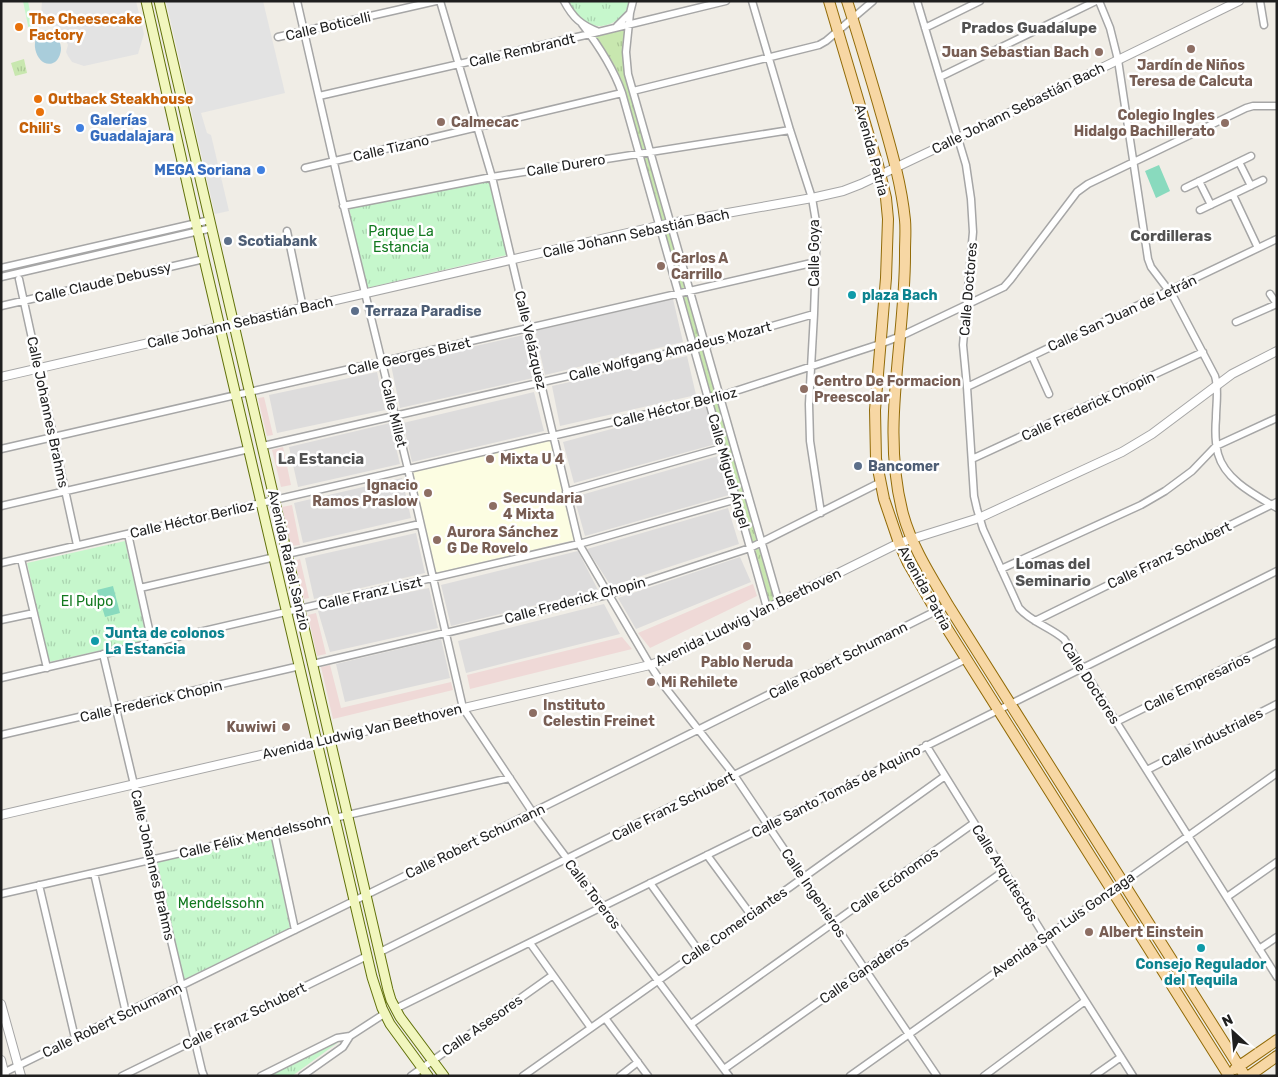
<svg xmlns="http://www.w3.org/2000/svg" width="1278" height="1077" viewBox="0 0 1278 1077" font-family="Rubik,sans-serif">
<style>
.residential{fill:#dddcdc}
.commercial{fill:#efd9d7}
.education{fill:#fcfde2}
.grass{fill:url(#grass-tufts)}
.park{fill:url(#park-tufts)}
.pitch{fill:#89dabe}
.parking{fill:#e3e3e3}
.water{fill:#a9cddb}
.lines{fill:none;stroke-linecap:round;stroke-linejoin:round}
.minor-casing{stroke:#a6a6a6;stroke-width:9}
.tertiary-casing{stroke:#a6a6a6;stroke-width:10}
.secondary-casing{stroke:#62720b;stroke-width:11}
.primary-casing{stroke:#926b08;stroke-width:12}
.minor{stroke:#fff;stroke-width:6}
.tertiary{stroke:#fff;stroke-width:8}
.secondary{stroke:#f1f6be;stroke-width:9}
.primary{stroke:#f7d7a4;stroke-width:10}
.food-dot{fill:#e8710a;stroke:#fff;stroke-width:2}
.education-dot{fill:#8d6e63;stroke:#fff;stroke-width:2}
.shop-dot{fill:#3f7fe0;stroke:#fff;stroke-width:2}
.service-dot{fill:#5c6f8a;stroke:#fff;stroke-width:2}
.culture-dot{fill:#0f9aa8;stroke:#fff;stroke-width:2}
.labels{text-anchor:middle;stroke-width:5;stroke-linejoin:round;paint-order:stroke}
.food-label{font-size:14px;font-weight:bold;fill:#c56008;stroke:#fff;text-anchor:start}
.street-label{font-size:14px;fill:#1f1f1f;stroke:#fff}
.education-label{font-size:14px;font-weight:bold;fill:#785e54;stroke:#fff;text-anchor:start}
.shop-label{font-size:14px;font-weight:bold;fill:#366cbe;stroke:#fff;text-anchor:start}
.park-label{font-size:14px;fill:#12791f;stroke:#fff}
.service-label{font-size:14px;font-weight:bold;fill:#4e5e75;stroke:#fff;text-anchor:start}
.culture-label{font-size:14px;font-weight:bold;fill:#0d838f;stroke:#fff;text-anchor:start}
.neighbourhood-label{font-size:15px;font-weight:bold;fill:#525252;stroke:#fff}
</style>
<defs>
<pattern id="grass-tufts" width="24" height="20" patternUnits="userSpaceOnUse" patternTransform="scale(1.25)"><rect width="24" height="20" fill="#c8e7af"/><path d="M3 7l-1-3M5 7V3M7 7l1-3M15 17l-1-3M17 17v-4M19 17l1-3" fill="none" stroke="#abc696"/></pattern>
<pattern id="park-tufts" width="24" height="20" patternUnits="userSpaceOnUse" patternTransform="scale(1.25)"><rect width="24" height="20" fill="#c6f7cc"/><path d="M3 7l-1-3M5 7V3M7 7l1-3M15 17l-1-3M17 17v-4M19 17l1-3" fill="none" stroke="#aad3af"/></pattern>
</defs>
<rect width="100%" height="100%" fill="#f0ede6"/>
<path class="residential" d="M673 299 683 342 545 375 535 331Z
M524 335 533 378 400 408 391 365Z
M687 356 696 395 560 426 552 386Z
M377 372 385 410 277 433 269 395Z
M534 392 544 431 412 462 403 423Z
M705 404 716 444 574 483 563 442Z
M390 423 400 464 298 487 289 447Z
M718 456 729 495 585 536 574 497Z
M402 478 411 518 303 543 294 503Z
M728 508 739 544 611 586 587 549Z
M416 533 425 573 314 599 305 558Z
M578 551 598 590 451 626 441 585Z
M740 557 751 582 636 629 618 598Z
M429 588 438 628 330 652 318 611Z
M604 604 620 634 466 673 458 641Z
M441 639 450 678 345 702 336 664Z"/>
<path class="commercial" d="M264 397 273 435 267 436 258 398Z
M283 447 291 485 281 487 272 450Z
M292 505 300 545 291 546 282 507Z
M300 559 309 598 304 599 295 561Z
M753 584 757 596 650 648 638 633Z
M316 613 326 654 317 656 308 615Z
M622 637 632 649 470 689 467 675Z
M330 665 341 708 451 682 453 690 333 719 321 667Z"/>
<path class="education" d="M551 439 574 540 435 573 412 472Z"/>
<path class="grass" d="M626 28 623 54 647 150 641 151 622 81C615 65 606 51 595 36Z
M24 59 27 73 15 76 11 63Z
M649 156 667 220 662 221 644 157Z
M669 226 686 287 681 289 663 228Z
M688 293 702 341 696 343 682 295Z
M703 349 715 394 711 395 698 350Z
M718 401 757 541 752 543 712 403Z
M760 548 776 600 770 603 755 550Z"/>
<path class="park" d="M23 1H28L33 28 30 35Z
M568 1H629C627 20 603 32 586 23 578 18 573 9 568 1Z
M489 181 507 255 367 288 349 208Z
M125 541 147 640 49 662 27 563Z
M271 837 290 928 183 980 157 862Z
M340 1041 292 1076H268Z"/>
<path class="pitch" d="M1159 165 1170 191 1156 198 1145 171Z
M113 586 120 613 105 617 97 590Z"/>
<path class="parking" d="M42 1H136L144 34 138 54 84 66 72 62 68 56 66 52 68 45 60 30 55 25 48 23 41 15Z
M166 1H263L285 93 201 113 207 133 211 135 229 211 215 214Z"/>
<path class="water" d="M44 30C53 30 60 38 61 48 61 53 59 59 55 62 39 72 25 39 44 30Z"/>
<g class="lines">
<g class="minor-casing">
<path id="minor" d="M297 1 345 211 408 469 463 708 533 813 729 1076
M440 1 492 177 579 544 650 665 661 682 734 775 937 1076
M564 1C573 18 581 25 599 32
M752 1 790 130 812 198 817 228 814 314 809 404 810 441 821 513
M917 1 966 165 971 199 973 232 963 345 967 387 974 496 977 509 983 529 1019 608C1031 622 1050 627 1064 639L1277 977
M1099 1 1110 28 1118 60 1148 259 1151 267 1173 296 1215 376C1219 389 1216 404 1216 418 1215 430 1215 442 1218 454 1225 480 1255 495 1277 508
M1260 1 1264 25
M630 13 626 52 628 74 720 397 779 603
M582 24C599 46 613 67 622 93L767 608
M617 26 630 13 633 1
M925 28 980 1
M278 37 436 1
M940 77 1096 1
M633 91 819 45 826 41 873 1
M319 96 590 34 726 1
M1239 162 1251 186
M305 168 622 93
M1199 181 1211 205
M1185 188 1251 156
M1233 195 1258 248
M343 206 492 177 790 130
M1200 210 1263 180
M287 231 303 308
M1 268 210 220
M1 277 212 228
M19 279 77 545
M1 306 204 259
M1236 322 1277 304 1270 294
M1032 356 1049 394
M967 387 1277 239
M263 446 713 343 814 314
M1 449 816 262
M972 459 1203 352
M566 492 722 448
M1 506 249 449
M128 534 152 643
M287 554 420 524
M21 559 47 668
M1 563 708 400 880 344 901 336 1004 287 1011 279 1077 192 1088 184 1246 108 1253 106H1277
M1001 569 1141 505 1165 491 1192 471 1216 446 1277 418
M140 588 275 557
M1 620 34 613
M1035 621 1277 502
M103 654 202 1071 204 1076
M313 664 607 595 750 548 881 482
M1 678 579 544 737 499
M1116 722 1277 642
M1 735 300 666
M926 745 1045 937 1133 1076
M1147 770 1277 704
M274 832 295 930
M707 855 751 915
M94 873 126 1013
M650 883 699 951
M39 885 75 1038
M1 894 510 778
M1227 897 1277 862
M530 943 591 1028
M1259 949 1277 937
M380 952 966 659
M395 1009 768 825 1277 571
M605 1018 648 1076
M691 1024 974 823
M724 1069 1004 871
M1 1074 421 868 948 605
M122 1076 367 956
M261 1076 337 1038 350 1036 384 1014
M302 1076 343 1047 350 1036
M411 1076 553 975
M523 1076 751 915 945 776
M620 1076 638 1062
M850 1076 1277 773
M984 1076 1085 1001
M1094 1076 1121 1057"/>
</g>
<g class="tertiary-casing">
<path id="tertiary" d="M1 377 671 223 812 198 843 191 861 184 958 138 1239 1
M1 815 650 665 661 661 899 543 979 518 1122 452 1152 434 1232 374 1277 351
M1 1004 21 1076
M1 1060 5 1076"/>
</g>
<g class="secondary-casing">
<path id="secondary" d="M146 1 204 259 372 977 382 1008 390 1024 428 1076
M159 1 388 990 391 1000 400 1017 444 1076"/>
</g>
<g class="primary-casing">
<path id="primary" d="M829 1 868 133 878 165 886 198 888 219 886 278 875 410 876 459 884 499 899 543 908 563 936 611 1229 1076
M847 1C858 35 868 69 878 103 889 142 901 180 905 220 906 230 905 241 905 251 906 338 880 427 903 514 912 547 931 576 948 605L1245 1076
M1235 1069 1277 1040
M1249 1076 1277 1056"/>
</g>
<use href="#minor" class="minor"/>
<use href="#tertiary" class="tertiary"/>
<use href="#secondary" class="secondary"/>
<use href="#primary" class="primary"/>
</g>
<g class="food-dot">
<circle cx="19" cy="27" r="5"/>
<circle cx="38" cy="99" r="5"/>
<circle cx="40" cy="112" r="5"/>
</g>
<g class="education-dot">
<circle cx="1191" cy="49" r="5"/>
<circle cx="1099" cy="52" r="5"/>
<circle cx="441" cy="122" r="5"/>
<circle cx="1225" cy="123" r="5"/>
<circle cx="661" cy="266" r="5"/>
<circle cx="804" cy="389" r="5"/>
<circle cx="490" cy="459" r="5"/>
<circle cx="428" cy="493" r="5"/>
<circle cx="493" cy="506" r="5"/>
<circle cx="437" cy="540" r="5"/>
<circle cx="747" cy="646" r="5"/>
<circle cx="651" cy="682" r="5"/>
<circle cx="533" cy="713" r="5"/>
<circle cx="286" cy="727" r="5"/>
<circle cx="1089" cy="932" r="5"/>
</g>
<g class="shop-dot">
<circle cx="80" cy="128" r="5"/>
<circle cx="261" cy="170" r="5"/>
</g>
<g class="service-dot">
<circle cx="228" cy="241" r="5"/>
<circle cx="355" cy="311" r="5"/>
<circle cx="858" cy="466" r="5"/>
</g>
<g class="culture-dot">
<circle cx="852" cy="295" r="5"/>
<circle cx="95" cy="641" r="5"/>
<circle cx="1201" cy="948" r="5"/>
</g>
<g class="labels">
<g class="food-label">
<text x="29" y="24">The Cheesecake<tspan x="29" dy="16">Factory</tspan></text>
<text x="48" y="104">Outback Steakhouse</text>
<text x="40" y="133" text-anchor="middle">Chili's</text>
</g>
<g class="street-label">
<text transform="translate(328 26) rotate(-13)" y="5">Calle Boticelli</text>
<text transform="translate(522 50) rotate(-13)" y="5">Calle Rembrandt</text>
<text transform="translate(1018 108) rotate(-26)" y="5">Calle Johann Sebastián Bach</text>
<text transform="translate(391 148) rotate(-13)" y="5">Calle Tizano</text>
<text transform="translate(872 150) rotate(75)" y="5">Avenida Patria</text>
<text transform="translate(566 165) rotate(-9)" y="5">Calle Durero</text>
<text transform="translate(636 233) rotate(-12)" y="5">Calle Johann Sebastián Bach</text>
<text transform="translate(814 253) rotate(-90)" y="5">Calle Goya</text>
<text transform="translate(103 282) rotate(-13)" y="5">Calle Claude Debussy</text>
<text transform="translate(968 289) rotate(-85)" y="5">Calle Doctores</text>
<text transform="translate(1122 313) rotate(-25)" y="5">Calle San Juan de Letrán</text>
<text transform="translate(240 322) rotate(-13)" y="5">Calle Johann Sebastián Bach</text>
<text transform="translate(531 340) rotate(77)" y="5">Calle Velázquez</text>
<text transform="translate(670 351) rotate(-14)" y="5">Calle Wolfgang Amadeus Mozart</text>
<text transform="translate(409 356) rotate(-13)" y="5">Calle Georges Bizet</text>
<text transform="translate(1088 406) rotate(-25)" y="5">Calle Frederick Chopin</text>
<text transform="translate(675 407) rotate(-14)" y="5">Calle Héctor Berlioz</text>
<text transform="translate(48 412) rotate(78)" y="5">Calle Johannes Brahms</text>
<text transform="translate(394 413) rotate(76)" y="5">Calle Millet</text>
<text transform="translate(729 471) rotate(74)" y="5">Calle Miguel Ángel</text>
<text transform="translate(192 519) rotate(-13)" y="5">Calle Héctor Berlioz</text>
<text transform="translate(1169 555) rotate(-26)" y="5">Calle Franz Schubert</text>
<text transform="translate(289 560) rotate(77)" y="5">Avenida Rafael Sanzio</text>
<text transform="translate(925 588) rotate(61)" y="5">Avenida Patria</text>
<text transform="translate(370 593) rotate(-13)" y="5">Calle Franz Liszt</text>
<text transform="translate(575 600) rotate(-15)" y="5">Calle Frederick Chopin</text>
<text transform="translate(748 617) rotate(-26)" y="5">Avenida Ludwig Van Beethoven</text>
<text transform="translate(838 660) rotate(-27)" y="5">Calle Robert Schumann</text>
<text transform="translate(1197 682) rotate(-26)" y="5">Calle Empresarios</text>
<text transform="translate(1091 683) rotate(57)" y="5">Calle Doctores</text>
<text transform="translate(151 701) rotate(-13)" y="5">Calle Frederick Chopin</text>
<text transform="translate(362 731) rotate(-13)" y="5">Avenida Ludwig Van Beethoven</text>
<text transform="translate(1212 737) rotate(-27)" y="5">Calle Industriales</text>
<text transform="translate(836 791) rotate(-27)" y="5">Calle Santo Tomás de Aquino</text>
<text transform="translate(673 806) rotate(-27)" y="5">Calle Franz Schubert</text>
<text transform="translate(255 836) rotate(-13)" y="5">Calle Félix Mendelssohn</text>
<text transform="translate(475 841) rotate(-26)" y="5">Calle Robert Schumann</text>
<text transform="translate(153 865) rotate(77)" y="5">Calle Johannes Brahms</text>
<text transform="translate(1005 873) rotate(58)" y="5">Calle Arquitectos</text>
<text transform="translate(894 880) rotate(-35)" y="5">Calle Ecónomos</text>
<text transform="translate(814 893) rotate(56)" y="5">Calle Ingenieros</text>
<text transform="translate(593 894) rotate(53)" y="5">Calle Toreros</text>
<text transform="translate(1063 924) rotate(-35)" y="5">Avenida San Luis Gonzaga</text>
<text transform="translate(734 926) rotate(-35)" y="5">Calle Comerciantes</text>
<text transform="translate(864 970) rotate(-35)" y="5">Calle Ganaderos</text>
<text transform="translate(244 1016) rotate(-26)" y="5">Calle Franz Schubert</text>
<text transform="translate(112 1020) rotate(-26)" y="5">Calle Robert Schumann</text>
<text transform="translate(482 1025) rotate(-35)" y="5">Calle Asesores</text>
</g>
<g class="education-label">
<text x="1089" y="57" text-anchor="end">Juan Sebastian Bach</text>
<text x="1191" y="70" text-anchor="middle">Jardín de Niños<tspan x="1191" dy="16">Teresa de Calcuta</tspan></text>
<text x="1215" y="120" text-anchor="end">Colegio Ingles<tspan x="1215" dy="16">Hidalgo Bachillerato</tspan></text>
<text x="451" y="127">Calmecac</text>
<text x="671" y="263">Carlos A<tspan x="671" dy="16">Carrillo</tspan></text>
<text x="814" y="386">Centro De Formacion<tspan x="814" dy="16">Preescolar</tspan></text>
<text x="500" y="464">Mixta U 4</text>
<text x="418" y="490" text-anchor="end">Ignacio<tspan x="418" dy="16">Ramos Praslow</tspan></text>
<text x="503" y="503">Secundaria<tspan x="503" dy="16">4 Mixta</tspan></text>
<text x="447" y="537">Aurora Sánchez<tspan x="447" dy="16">G De Rovelo</tspan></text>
<text x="747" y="667" text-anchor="middle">Pablo Neruda</text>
<text x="661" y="687">Mi Rehilete</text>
<text x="543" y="710">Instituto<tspan x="543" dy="16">Celestin Freinet</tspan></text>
<text x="276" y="732" text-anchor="end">Kuwiwi</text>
<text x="1099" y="937">Albert Einstein</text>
</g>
<g class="shop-label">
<text x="90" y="125">Galerías<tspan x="90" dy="16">Guadalajara</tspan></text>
<text x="251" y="175" text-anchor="end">MEGA Soriana</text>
</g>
<g class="park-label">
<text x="401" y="236">Parque La<tspan x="401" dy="16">Estancia</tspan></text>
<text x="87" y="606">El Pulpo</text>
<text x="221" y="908">Mendelssohn</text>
</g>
<g class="service-label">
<text x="238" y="246">Scotiabank</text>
<text x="365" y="316">Terraza Paradise</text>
<text x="868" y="471">Bancomer</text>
</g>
<g class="culture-label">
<text x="862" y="300">plaza Bach</text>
<text x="105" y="638">Junta de colonos<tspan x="105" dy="16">La Estancia</tspan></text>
<text x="1201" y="969" text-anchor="middle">Consejo Regulador<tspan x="1201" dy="16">del Tequila</tspan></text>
</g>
<g class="neighbourhood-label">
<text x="1029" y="33">Prados Guadalupe</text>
<text x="1171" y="241">Cordilleras</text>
<text x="321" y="464">La Estancia</text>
<text x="1053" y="569">Lomas del<tspan x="1053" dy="17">Seminario</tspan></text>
</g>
</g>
<rect width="1278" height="1077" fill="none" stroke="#1f1f1f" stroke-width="5"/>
<g transform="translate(1233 1032) rotate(334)" stroke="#ffffff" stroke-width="4" paint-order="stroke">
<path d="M0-4L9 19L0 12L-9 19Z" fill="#1f1f1f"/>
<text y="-8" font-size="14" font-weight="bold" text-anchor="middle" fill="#1f1f1f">N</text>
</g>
</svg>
